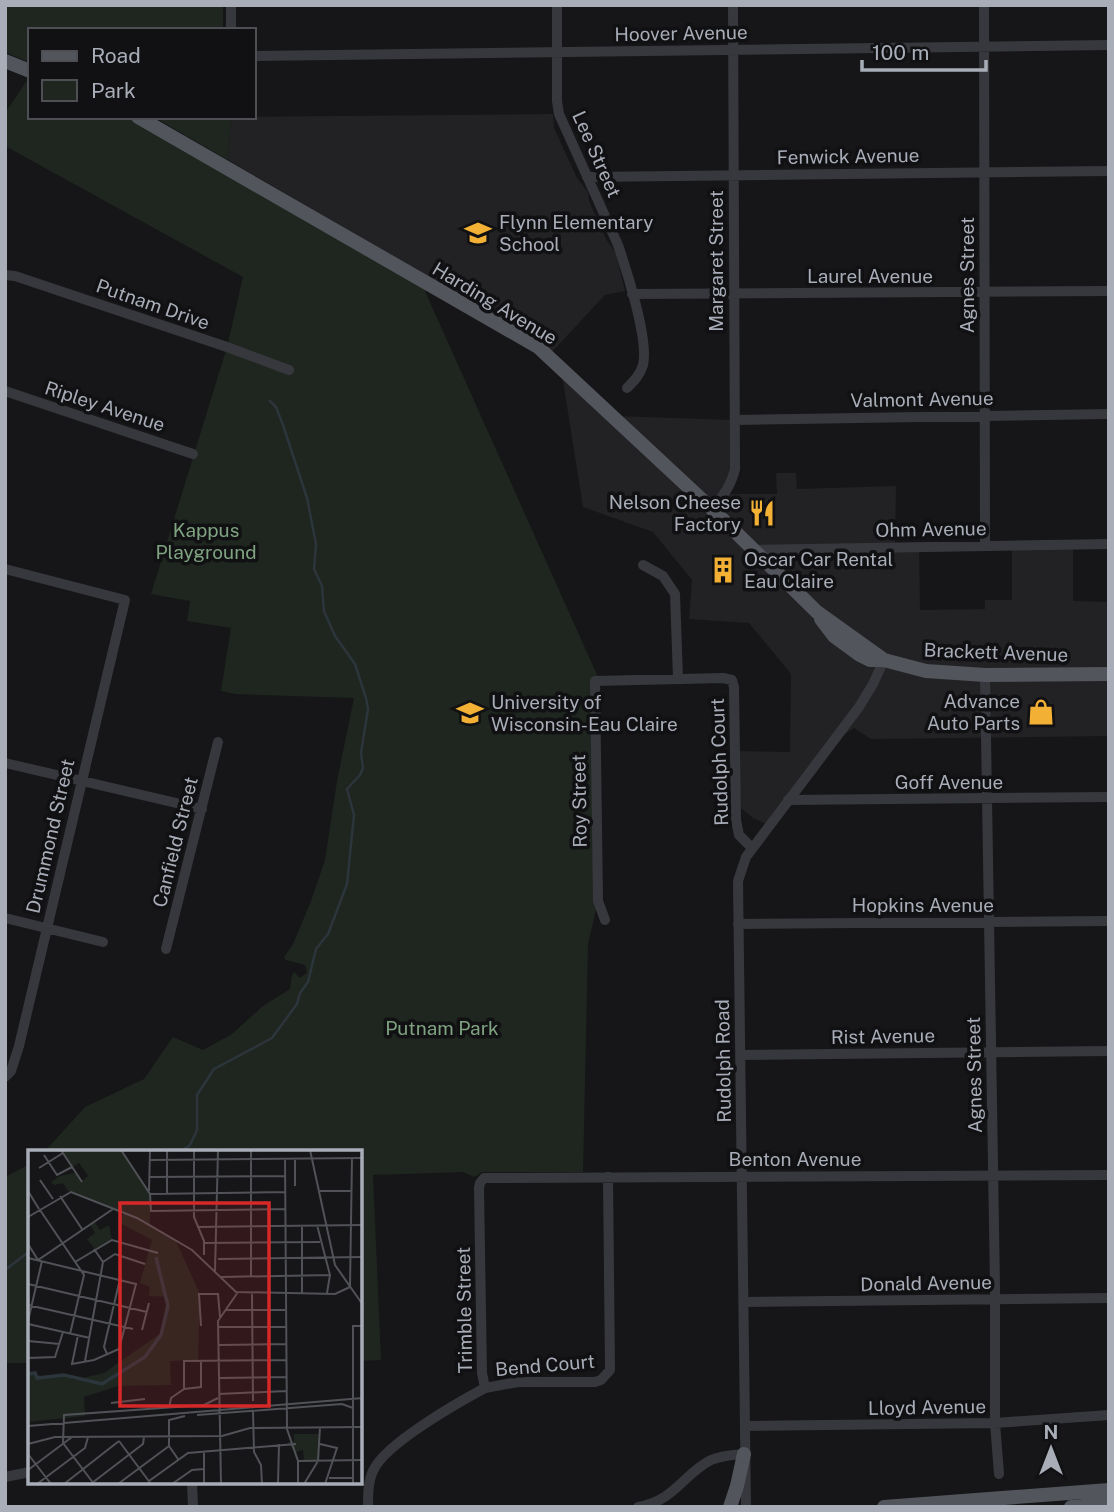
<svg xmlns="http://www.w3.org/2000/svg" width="1114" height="1512" viewBox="0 0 1114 1512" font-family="'Public Sans',sans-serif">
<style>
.built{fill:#222225}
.green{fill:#1e261f}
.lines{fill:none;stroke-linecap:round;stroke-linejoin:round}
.stream{stroke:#2c353c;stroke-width:2.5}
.minor{stroke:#37383d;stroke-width:10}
.major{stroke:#53555c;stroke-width:14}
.labels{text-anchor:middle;stroke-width:7;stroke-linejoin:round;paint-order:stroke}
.street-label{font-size:19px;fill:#a8adb8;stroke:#111113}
.poi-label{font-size:19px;fill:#a8adb8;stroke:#111113;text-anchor:start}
.park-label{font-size:19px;fill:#7fa381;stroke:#111113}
.inset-river{fill:none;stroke:#2c353c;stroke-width:3.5}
.inset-road{fill:none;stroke:#505258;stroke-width:2}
.view{fill:#d62828;fill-opacity:0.15;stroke:#d62828;stroke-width:3.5}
.inset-edge{fill:none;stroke:#a8adb8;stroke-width:3.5}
</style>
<rect width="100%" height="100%" fill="#161618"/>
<path class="built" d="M553 114 554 128 577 178 588 192 589 201 606 239 616 253 625 291 605 295 552 352 522 331 228 160 231 117Z
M561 368 613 416 735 420V469L726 494H777L776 473H796L797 489 896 486 895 546H919L920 610 985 609V600H1012V545L1073 544V601L1109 602V736L871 739 854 728 831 744 769 825 753 818 735 803V751L790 752 791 674 749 623 689 619 692 580 653 532 583 507Z"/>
<path class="green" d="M5 5H223V30H30V63L5 52Z
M30 76V117H138L420 280 598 677V901L588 944 583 1172H482L474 1177 463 1172 373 1175 381 1360 361 1361 360 1152 45 1151 85 1107 144 1079 173 1037 203 1050 232 1034 263 1006 290 989 292 975 295 972 299 978 307 973 305 965 286 960 284 957 293 944 311 901 325 860 337 781 354 698 235 694 221 691 231 628 187 621 190 601 151 594 227 347 243 277 5 146V113Z
M154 117H231L228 160Z
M30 1164V1363H5V1177Z"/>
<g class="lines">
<path class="stream" d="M180 1152 190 1145 197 1130V1095L214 1069 272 1038 297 1004 300 993 308 982 316 949 328 934 347 884 354 815 347 789 360 775 363 768 361 753 368 709 366 698 355 664 335 636 324 611 322 586 314 569 316 544 307 498 283 425 276 407 270 401
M5 1270 30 1251"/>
<path class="minor" d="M231 5V30
M557 5V101L559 114 618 245C627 271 649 341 643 365 640 375 634 381 627 388
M984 5 985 545
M254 56 1109 45
M587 177 1109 171
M5 275 15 276 227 347 289 370
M632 294 1109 291
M5 391 193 454
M735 420 1109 414
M712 509C723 496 731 486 735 469L733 5
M753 550 1109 544
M643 565 663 576 675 594 678 678
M5 569 125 600 19 1046 11 1071 5 1077
M985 675 995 1288V1423L999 1474
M5 763 202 809
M788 800 1109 797
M5 918 103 942
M605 920 598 901 595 681 723 678 732 680 734 687 736 820 739 835 752 848
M738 924 1109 921
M166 949 218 742
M741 1055 1109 1051
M744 1302 1109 1298
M485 1388 518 1382H595L601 1380 610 1370 608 1177
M745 1426 995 1423 1109 1415
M5 1477 30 1472
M192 1482 193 1507
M368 1507C368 1494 368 1480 374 1469 387 1443 457 1403 485 1388L482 1373 479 1188 480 1183 484 1178 1109 1175
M638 1507C675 1501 683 1474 711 1460 722 1455 733 1455 744 1454
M746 1507 738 881 746 857 859 707 873 684 884 660"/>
<path class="major" d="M5 61 30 71
M138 117 538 347 712 509 817 612 884 660
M821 619 834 636 860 655 870 660H884L926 671 985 675 1109 674
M730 1507 737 1486 744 1454
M884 1507 1109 1490
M1071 1507 1109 1504"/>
</g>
<defs>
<g id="school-bare" transform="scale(2.1)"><path d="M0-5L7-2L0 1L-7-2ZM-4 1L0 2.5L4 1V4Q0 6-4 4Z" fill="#f2b134" stroke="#111113" stroke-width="2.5" paint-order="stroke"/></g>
<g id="restaurant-bare" transform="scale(2.1)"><path d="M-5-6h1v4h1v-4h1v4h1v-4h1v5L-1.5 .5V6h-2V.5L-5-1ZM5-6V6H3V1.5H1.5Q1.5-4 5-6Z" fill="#f2b134" stroke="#111113" stroke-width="2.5" paint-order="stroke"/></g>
<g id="building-bare" transform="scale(2.1)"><path d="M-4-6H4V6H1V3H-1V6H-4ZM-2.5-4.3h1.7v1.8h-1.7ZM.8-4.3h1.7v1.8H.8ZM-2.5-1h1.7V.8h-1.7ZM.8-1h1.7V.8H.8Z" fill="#f2b134" stroke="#111113" stroke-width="2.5" paint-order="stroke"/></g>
<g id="shop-bare" transform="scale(2.1)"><path d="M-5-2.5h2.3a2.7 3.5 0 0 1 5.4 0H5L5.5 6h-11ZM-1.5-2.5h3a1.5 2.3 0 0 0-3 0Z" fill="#f2b134" stroke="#111113" stroke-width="2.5" paint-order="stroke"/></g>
<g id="university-bare" transform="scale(2.1)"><path d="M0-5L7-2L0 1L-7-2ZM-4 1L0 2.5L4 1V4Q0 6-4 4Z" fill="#f2b134" stroke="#111113" stroke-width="2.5" paint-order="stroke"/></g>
</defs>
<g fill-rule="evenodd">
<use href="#school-bare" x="478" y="233"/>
<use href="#restaurant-bare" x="762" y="513"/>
<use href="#building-bare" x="723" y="570"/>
<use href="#shop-bare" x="1041" y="712"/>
<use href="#university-bare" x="470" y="713"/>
</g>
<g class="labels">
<g class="street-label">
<text transform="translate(681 33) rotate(-1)" y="7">Hoover Avenue</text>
<text transform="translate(597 154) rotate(66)" y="7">Lee Street</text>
<text transform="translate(848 156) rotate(-1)" y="7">Fenwick Avenue</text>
<text transform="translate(716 261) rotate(-90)" y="7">Margaret Street</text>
<text transform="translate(967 275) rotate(-90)" y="7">Agnes Street</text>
<text x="870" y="283">Laurel Avenue</text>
<text transform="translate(495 303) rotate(31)" y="7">Harding Avenue</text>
<text transform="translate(153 304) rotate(19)" y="7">Putnam Drive</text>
<text transform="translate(922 399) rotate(-1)" y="7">Valmont Avenue</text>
<text transform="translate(105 406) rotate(18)" y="7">Ripley Avenue</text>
<text transform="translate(931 529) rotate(-1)" y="7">Ohm Avenue</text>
<text transform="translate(996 652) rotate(2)" y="7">Brackett Avenue</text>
<text transform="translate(719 762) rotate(-92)" y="7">Rudolph Court</text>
<text x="949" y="789">Goff Avenue</text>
<text transform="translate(579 801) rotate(-91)" y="7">Roy Street</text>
<text transform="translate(50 836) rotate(-77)" y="7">Drummond Street</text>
<text transform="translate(175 842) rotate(-76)" y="7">Canfield Street</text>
<text x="923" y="912">Hopkins Avenue</text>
<text transform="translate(883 1036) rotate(-1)" y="7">Rist Avenue</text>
<text transform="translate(723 1061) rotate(-91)" y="7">Rudolph Road</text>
<text transform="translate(974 1075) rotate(-91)" y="7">Agnes Street</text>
<text x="795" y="1166">Benton Avenue</text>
<text transform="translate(926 1283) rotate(-1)" y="7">Donald Avenue</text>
<text transform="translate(464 1310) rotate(-91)" y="7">Trimble Street</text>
<text transform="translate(545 1365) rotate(-5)" y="7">Bend Court</text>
<text transform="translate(927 1407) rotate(-1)" y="7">Lloyd Avenue</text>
</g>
<g class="poi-label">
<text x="499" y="229">Flynn Elementary<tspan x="499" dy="22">School</tspan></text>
<text x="741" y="509" text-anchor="end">Nelson Cheese<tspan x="741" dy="22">Factory</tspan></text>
<text x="744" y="566">Oscar Car Rental<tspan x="744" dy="22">Eau Claire</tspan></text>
<text x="1020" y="708" text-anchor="end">Advance<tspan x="1020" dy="22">Auto Parts</tspan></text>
<text x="491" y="709">University of<tspan x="491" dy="22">Wisconsin-Eau Claire</tspan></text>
</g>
<g class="park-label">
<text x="206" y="537">Kappus<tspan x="206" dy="22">Playground</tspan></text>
<text x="442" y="1035">Putnam Park</text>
</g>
</g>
<g transform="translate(28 1150)">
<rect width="334" height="334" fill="#161618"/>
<path d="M34 0H92L122 44V75L148 91 172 144 170 210 142 211 143 235 90 236 56 247 57 266 0 272V224L24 227 33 223 46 230 76 223 133 183 139 147 121 146 122 137 112 133 124 90 90 72 96 63 40 41 35 33 26 35 23 32 32 26 47 23 53 32 60 26 51 13 45 17ZM66 71 72 80 81 75 84 90 67 99 59 89 67 83 62 74ZM266 284H292L290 311H276L275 300 266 303 260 292H266Z" fill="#1e261f"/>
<path class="inset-river" d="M0 224 7 223 9 228 36 225 74 234 117 207 133 185 140 156 128 107"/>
<path class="inset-road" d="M33 0 54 32M93 0 122 44M139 0V44M166 0V67L176 91V105M223 0V126M282 0 307 115 335 155M16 5 29 25 44 17M257 8 259 279 270 311V334M267 9V36M122 10 335 8M11 18 35 3M122 27 257 26M12 30 25 49M0 41 11 59M121 41 122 0M292 41H324M122 44 123 61 257 59M122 44 257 42M32 46 54 79M12 60 56 125 42 184M0 67 43 42 109 68 164 100 208 142 307 144 322 137M289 75 302 125 299 143M274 76V143M170 77 335 75M176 93 292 92M0 94 10 110 85 59M0 108 108 134 91 199 66 210 44 214 50 185M190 109 335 107M47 112 84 90 130 103M75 112 87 104 117 114M187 121 190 0M193 127 302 125M0 134 119 162M322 137 324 8M224 144 225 251M0 155 105 179M198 160H257M0 171 14 111M0 174 62 188M173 176 171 144H190L192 167M190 177H258M114 180 121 153M0 191 32 194M191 195 258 194M79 204 76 197 92 129M0 208 27 207 35 182M57 211 75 112 66 99M191 228 258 227M156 239 173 237V211M191 244 259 241M83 253 117 249M141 258 143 248 156 239V211L258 210M225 261 226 302 233 315 234 334M169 265 314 254 325 258M0 276 335 248M91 291 123 334M0 294 27 287 194 286 222 278 335 277M292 294 309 298 297 334M176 302V334M0 304 23 334M150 309 141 296V270L157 266M270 311 335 310M0 320 44 287M301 328H325M121 331 160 303 268 294M64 333 115 294 116 287M9 334 57 298 60 287M36 334 91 291M66 334 35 293 36 265 176 255 190 248M90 334 141 296M144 334 164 320 176 319M193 334 190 171 210 142M250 334 251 294M276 334 290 311 292 277M325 334V176H335"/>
<path class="view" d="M92 53H241V256H92Z"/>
<rect width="334" height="334" class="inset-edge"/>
</g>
<rect width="1114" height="1512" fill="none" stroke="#a8adb8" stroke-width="14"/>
<rect x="28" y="28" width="228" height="91" fill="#111113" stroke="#4d4f55" stroke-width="2"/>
<rect x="42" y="51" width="35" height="10" fill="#53555c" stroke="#4d4f55" stroke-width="2"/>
<text x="91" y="63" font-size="21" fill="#a8adb8">Road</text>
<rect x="42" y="80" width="35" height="21" fill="#1e261f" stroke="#4d4f55" stroke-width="2"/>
<text x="91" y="98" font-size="21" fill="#a8adb8">Park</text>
<g transform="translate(1051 1449)" stroke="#111113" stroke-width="5" paint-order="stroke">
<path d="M0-5L12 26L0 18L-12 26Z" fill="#a8adb8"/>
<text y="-10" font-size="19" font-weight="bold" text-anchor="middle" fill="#a8adb8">N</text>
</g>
<path d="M862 60v10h124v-10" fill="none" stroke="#a8adb8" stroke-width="3.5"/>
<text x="872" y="60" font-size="21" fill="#a8adb8" stroke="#111113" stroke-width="5" paint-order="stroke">100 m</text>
</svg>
